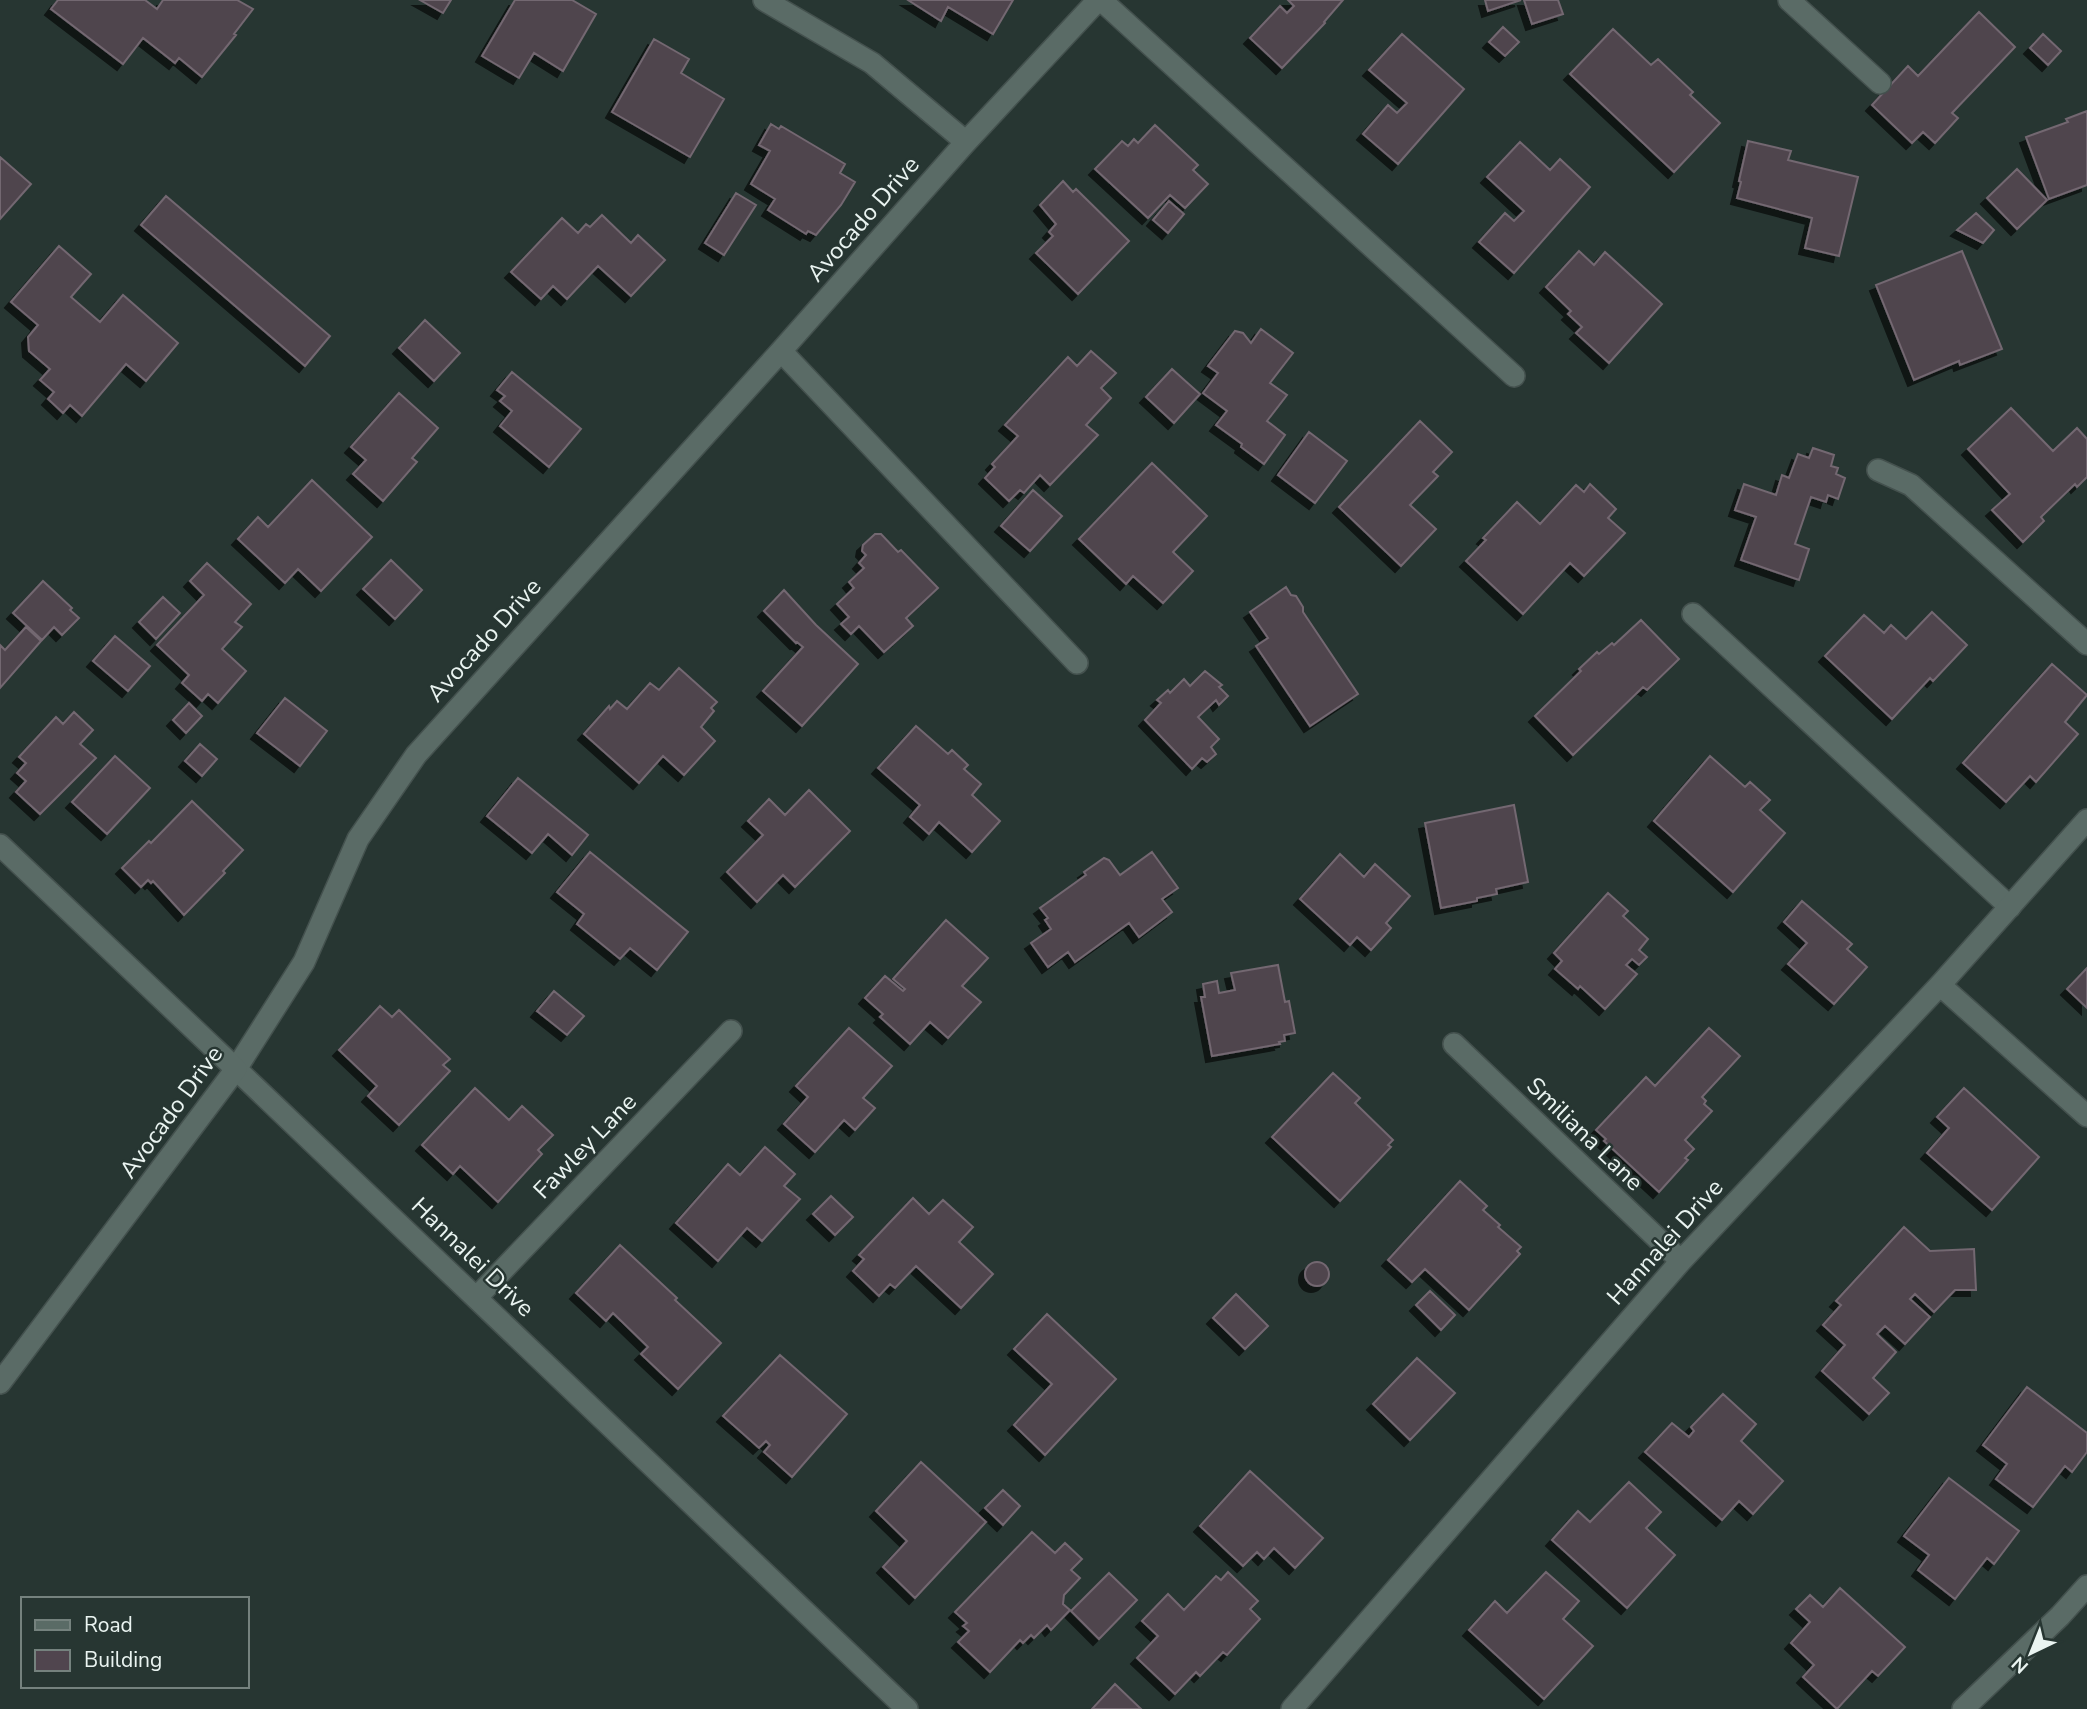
<svg xmlns="http://www.w3.org/2000/svg" width="2087" height="1709" viewBox="0 0 2087 1709" font-family="'Nunito Sans',sans-serif">
<style>
.building{fill:#50454e;stroke:#736771;stroke-width:2;filter:url(#shadow)}
.lines{fill:none;stroke-linecap:round;stroke-linejoin:round}
.lane-casing{stroke:#44514e;stroke-width:24}
.street-casing{stroke:#44514e;stroke-width:24}
.secondary-casing{stroke:#44514e;stroke-width:24}
.lane{stroke:#5a6b66;stroke-width:21}
.street{stroke:#5a6b66;stroke-width:21}
.secondary{stroke:#5a6b66;stroke-width:21}
.labels{text-anchor:middle;stroke-width:5;stroke-linejoin:round;paint-order:stroke}
.street-label{font-size:24px;fill:#eaf4f1;stroke:#273632}
</style>
<defs>
<filter id="shadow"><feDropShadow dx="-6" dy="6" stdDeviation="0" flood-color="#0009"/></filter>
</defs>
<rect width="100%" height="100%" fill="#273632"/>
<path class="building" d="M58 0H145L157 9 163 0H237L253 9 234 34 236 35 202 77 179 58 175 63 143 38 123 64 51 9Z
M420 0H451L443 13Z
M515 0H572L596 14 563 71 534 53 519 78 482 56Z
M908 0H1013L993 34 948 7 941 21Z
M1288 0H1343L1324 22 1325 23 1282 68 1250 38 1280 6 1287 13 1294 6Z
M1485 0H1521L1488 11Z
M1524 0H1558L1563 14 1532 24Z
M1979 12 2015 47 1952 113 1958 118 1935 143 1923 132 1912 143 1872 105 1908 66 1918 76Z
M1503 27 1519 42 1505 56 1489 42Z
M1613 29 1651 65 1658 59 1693 92 1690 95 1720 123 1674 172 1570 74Z
M1402 34 1464 89 1398 164 1363 134 1388 105 1397 113 1407 103 1369 70Z
M2043 34 2061 51 2048 65 2030 48Z
M654 39 689 59 681 73 724 99 690 157 612 112Z
M2087 111V185L2049 199 2026 137 2068 122 2066 119Z
M771 124 779 129 781 126 845 164 840 173 855 182 841 205 816 235 808 231 806 234 768 210 775 199 751 184 770 151 759 145Z
M1155 125 1198 165 1193 170 1208 184 1185 208 1170 195 1148 218 1095 169 1122 141 1128 146 1134 139 1138 143Z
M1748 141 1791 151 1788 160 1858 177 1839 256 1805 248 1812 218 1737 198 1741 182 1739 181Z
M1520 142 1550 170 1560 159 1590 187 1514 273 1479 242 1505 213 1514 221 1524 211 1487 177Z
M0 157 31 184 0 219Z
M2017 169 2047 200 2017 229 1987 198Z
M1063 181 1073 192 1076 189 1129 241 1078 294 1036 253 1053 236 1049 232 1056 224 1040 205Z
M736 193 756 205 724 255 705 243Z
M166 196 330 336 305 366 141 225Z
M1169 201 1184 214 1168 233 1153 220Z
M1976 213 1994 230 1983 243 1957 230Z
M602 215 631 243 638 235 665 260 631 296 598 266 567 299 553 286 541 299 511 272 562 218 578 233 586 224 590 227Z
M59 246 91 274 71 297 100 322 123 295 178 343 146 381 126 364 82 416 70 405 63 413 48 399 54 392 40 380 50 369 29 351 28 337 38 325 11 302Z
M1579 251 1594 265 1605 252 1662 304 1609 363 1576 333 1582 327 1568 314 1571 311 1546 287Z
M1962 251 2002 349 1960 365 1959 361 1914 380 1876 285Z
M425 320 460 353 434 381 399 348Z
M1261 329 1293 353 1270 383 1287 395 1267 421 1285 435 1264 464 1241 447 1242 444 1216 425 1227 411 1203 393 1218 373 1208 366 1235 331 1243 333 1251 343Z
M1091 351 1116 373 1101 388 1111 398 1086 425 1098 435 1050 485 1040 475 1024 493 1020 490 1009 501 985 478 995 467 992 464 1018 436 1005 425 1068 357 1077 366Z
M1172 369 1200 394 1174 423 1146 397Z
M512 372 581 429 549 467 500 426 512 411 500 401 505 396 497 390Z
M399 393 438 428 412 458 417 462 383 501 353 474 366 460 351 447Z
M2011 408 2053 451 2077 428 2087 439V477L2077 487 2075 484 2041 517 2044 521 2023 542 1992 510 2010 494 1968 449Z
M1420 421 1452 452 1433 472 1438 476 1410 505 1436 529 1401 566 1339 507Z
M1309 432 1347 461 1315 503 1278 475Z
M1813 448 1834 455 1831 466 1838 468 1836 474 1845 478 1838 499 1828 495 1826 502 1811 497 1795 544 1809 549 1799 580 1741 560 1756 517 1735 510 1744 484 1776 495 1782 475 1789 478 1798 454 1809 458Z
M1152 463 1207 516 1173 552 1193 571 1163 603 1133 576 1126 584 1079 539Z
M312 480 372 537 321 591 298 569 285 583 238 539 258 517 268 527Z
M1590 484 1616 509 1608 518 1625 533 1584 576 1570 563 1523 614 1466 561 1486 540 1483 538 1517 502 1540 524 1576 485 1584 492Z
M1033 490 1062 516 1030 551 1001 526Z
M875 534H881L898 552 901 550 938 588 906 618 913 626 884 652 859 626 851 634 841 624 849 617 837 604 854 588 849 582 864 568 859 563 866 555 862 551 863 545Z
M391 560 422 590 395 619 363 589Z
M207 563 251 604 235 622 242 627 222 649 246 671 218 703 208 694 202 701 182 683 189 675 157 645 204 595 190 581Z
M43 581 72 608 70 610 79 618 62 635 54 627 42 640 13 613Z
M1286 587 1291 595 1296 596 1303 607V612L1358 694 1310 726 1256 646 1268 638 1250 612Z
M784 590 816 625 858 664 802 726 763 691 803 647 797 642 796 643 764 611Z
M163 597 180 613 156 639 139 622Z
M1932 612 1967 645 1933 681 1930 678 1892 719 1825 656 1864 615 1884 633 1891 625 1906 639Z
M1641 620 1679 659 1647 690 1643 687 1573 755 1535 716 1581 671 1579 669 1597 652 1599 654 1612 643 1614 645Z
M26 627 41 641 0 688V645L5 650Z
M115 636 150 666 128 691 93 661Z
M2052 664 2087 695 2065 722 2078 734 2036 782 2030 776 2006 802 1963 763Z
M679 668 717 702 711 708 714 711 701 727 715 741 684 775 663 756 639 783 584 734 609 706 610 709 617 701 627 709 650 683 659 690Z
M1205 671 1222 685 1219 687 1228 696 1219 705 1216 700 1198 717 1219 739 1211 747 1216 754 1207 762 1202 758 1192 769 1145 720 1161 703 1157 700 1168 690 1170 693 1184 679 1190 686Z
M285 698 327 731 300 766 257 733Z
M189 703 202 716 186 733 173 720Z
M74 712 93 730 80 744 96 758 40 814 16 792 26 781 17 773 26 763 19 757 56 717 63 724Z
M916 726 948 754 952 750 968 765 964 769 981 784 972 795 1000 821 972 852 939 822 929 834 910 817 920 805 878 768Z
M200 744 217 759 202 776 185 761Z
M115 756 150 788 107 834 72 802Z
M1710 756 1745 787 1750 782 1770 800 1760 810 1785 833 1733 892 1654 821Z
M518 778 588 835 572 855 548 834 532 853 487 816Z
M809 790 850 831 795 887 783 875 757 902 727 872 763 835 748 821 769 799 785 815Z
M192 801 243 850 223 871 225 873 184 915 153 881 151 883 148 880 141 887 122 868 149 841 151 843Z
M1514 805 1528 882 1496 889 1497 894 1477 898V901L1441 908 1425 823Z
M590 852 688 932 657 970 630 948 620 959 577 924 584 914 557 892Z
M1152 852 1178 888 1162 899 1172 912 1139 937 1129 923 1075 962 1068 952 1048 967 1031 943 1051 929 1045 920 1048 918 1040 908 1086 875 1084 872 1104 858 1109 860 1120 875Z
M1340 854 1364 877 1375 864 1410 896 1386 923 1391 928 1371 950 1357 937 1350 945 1300 899Z
M1608 893 1628 911 1623 916 1648 939 1639 950 1647 957 1639 965 1632 959 1626 965 1637 974 1605 1009 1580 986 1578 989 1555 969 1562 961 1554 953Z
M1802 901 1852 944 1847 949 1867 967 1834 1004 1788 964 1807 943 1784 922Z
M946 920 988 958 962 986 981 1002 948 1038 930 1022 910 1044 880 1017 883 1014 865 998 885 976 903 991 905 989 893 979Z
M1278 965 1285 1002 1289 1001 1295 1033 1284 1035 1285 1041 1279 1042 1280 1044 1212 1056 1201 997H1205L1203 984 1217 981 1219 993 1235 990 1231 973Z
M2087 968V1008L2067 989Z
M554 991 584 1016 567 1035 537 1011Z
M380 1006 392 1017 399 1010 450 1059 443 1065 450 1071 399 1125 368 1096 377 1086 339 1050Z
M849 1028 892 1066 863 1098 875 1108 855 1130 844 1120 815 1152 784 1124 808 1097 796 1086Z
M1709 1028 1740 1056 1702 1097 1706 1101 1704 1104 1712 1111 1685 1140 1694 1149 1685 1158 1688 1160 1659 1192 1604 1141 1606 1139 1596 1130 1646 1077 1655 1086Z
M1333 1073 1360 1098 1355 1103 1393 1140 1388 1145 1391 1147 1340 1201 1272 1137Z
M475 1088 509 1120 522 1106 553 1135 538 1150 542 1154 498 1202 460 1166 453 1174 422 1145Z
M1964 1088 2039 1157 1992 1210 1927 1153 1949 1128 1937 1117Z
M765 1147 795 1174 784 1186 800 1199 762 1241 747 1228 718 1261 676 1223 728 1164 740 1175Z
M1460 1181 1487 1206 1483 1210 1500 1225 1498 1227 1521 1247 1517 1251 1520 1254 1469 1310 1425 1269 1412 1282 1388 1260Z
M831 1196 853 1217 835 1235 813 1214Z
M913 1198 929 1214 943 1200 973 1227 959 1242 993 1274 961 1308 916 1266 895 1288 890 1284 879 1296 853 1271 864 1259 859 1255Z
M1904 1227 1930 1251 1974 1249 1976 1290H1955L1934 1312 1915 1294 1910 1299 1930 1317 1905 1344 1885 1326 1877 1334 1896 1352 1873 1378 1889 1393 1869 1414 1822 1371 1845 1345 1823 1325 1841 1305 1836 1301Z
M620 1245 677 1298 675 1300 721 1343 678 1389 641 1354 648 1347 613 1313 606 1321 576 1293Z
M1305 1274a12 12 0 1 1 24 0a12 12 0 1 1-24 0Z
M1430 1291 1455 1315 1441 1330 1416 1305Z
M1236 1294 1268 1326 1245 1349 1213 1318Z
M1047 1314 1116 1379 1045 1455 1014 1425 1052 1384 1014 1349Z
M780 1355 847 1414 792 1477 764 1452 770 1445 766 1441 759 1448 723 1416Z
M1417 1358 1455 1393 1410 1440 1373 1404Z
M2027 1387 2087 1433V1452L2072 1472 2065 1466 2033 1507 1996 1479 2007 1464 1983 1445Z
M1723 1394 1756 1424 1741 1441 1783 1481 1753 1514 1739 1501 1722 1520 1645 1452 1672 1423 1689 1437 1694 1431 1691 1427Z
M921 1462 986 1522 915 1598 883 1567 907 1541 876 1511Z
M1250 1471 1323 1538 1295 1568 1274 1548 1264 1559 1257 1552 1243 1566 1200 1526Z
M1949 1478 2019 1531 1994 1564 1987 1558 1955 1599 1918 1570 1929 1555 1904 1536Z
M1629 1482 1661 1512 1646 1528 1675 1555 1627 1608 1552 1540 1578 1511 1590 1522Z
M1003 1490 1020 1506 1003 1525 985 1508Z
M1032 1532 1055 1553 1065 1543 1082 1559 1071 1570 1080 1578 1064 1595 1063 1604 1070 1610 1051 1630 1047 1625 1034 1638 1031 1635 1023 1643 1020 1640 990 1672 958 1642 969 1631 963 1626 967 1623 955 1612Z
M1228 1572 1258 1601 1250 1609 1260 1619 1227 1655 1223 1652 1200 1676 1196 1672 1175 1694 1137 1658 1158 1636 1142 1621 1168 1594 1184 1610 1216 1576 1221 1580Z
M1546 1572 1579 1601 1563 1619 1593 1646 1544 1699 1469 1630 1495 1601 1507 1613Z
M1109 1573 1137 1600 1099 1639 1071 1611Z
M1840 1588 1905 1647 1878 1676 1872 1671 1837 1709 1803 1677 1814 1665 1791 1643 1810 1622 1796 1609 1810 1595 1823 1607Z
M1115 1684 1141 1709H1092Z"/>
<g class="lines">
<g class="lane-casing">
<path id="lane" d="M1878 470 1911 485 2087 644
M1693 614 2010 907"/>
</g>
<g class="street-casing">
<path id="street" d="M764 0 872 63 966 142
M1101 0 1514 376
M1789 0 1880 83
M781 351 1077 663
M1940 985 2087 1116
M1454 1044 1681 1261
M477 1297 731 1031
M907 1709 236 1069 304 962 358 839 416 755 781 351 966 142 1098 0
M1292 1709 1681 1261 1940 985 2087 820
M1963 1709 2060 1616 2087 1586"/>
</g>
<g class="secondary-casing">
<path id="secondary" d="M0 845 236 1069 0 1383"/>
</g>
<use href="#lane" class="lane"/>
<use href="#street" class="street"/>
<use href="#secondary" class="secondary"/>
</g>
<g class="labels">
<g class="street-label">
<text transform="translate(863 219) rotate(-49)" y="8">Avocado Drive</text>
<text transform="translate(484 640) rotate(-48)" y="8">Avocado Drive</text>
<text transform="translate(171 1112) rotate(-54)" y="8">Avocado Drive</text>
<text transform="translate(1585 1134) rotate(44)" y="8">Smiliana Lane</text>
<text transform="translate(585 1146) rotate(-46)" y="8">Fawley Lane</text>
<text transform="translate(1665 1242) rotate(-48)" y="8">Hannalei Drive</text>
<text transform="translate(473 1257) rotate(44)" y="8">Hannalei Drive</text>
</g>
</g>
<rect x="21" y="1597" width="228" height="91" fill="#273632" stroke="#75827e" stroke-width="2"/>
<rect x="35" y="1620" width="35" height="10" fill="#5a6b66" stroke="#75827e" stroke-width="2"/>
<text x="84" y="1632" font-size="21" fill="#eaf4f1">Road</text>
<rect x="35" y="1650" width="35" height="21" fill="#50454e" stroke="#75827e" stroke-width="2"/>
<text x="84" y="1667" font-size="21" fill="#eaf4f1">Building</text>
<g transform="translate(2031 1653) rotate(223)" stroke="#273632" stroke-width="5" paint-order="stroke">
<path d="M0-5L12 26L0 18L-12 26Z" fill="#eaf4f1"/>
<text y="-10" font-size="19" font-weight="bold" text-anchor="middle" fill="#eaf4f1">N</text>
</g>
</svg>
